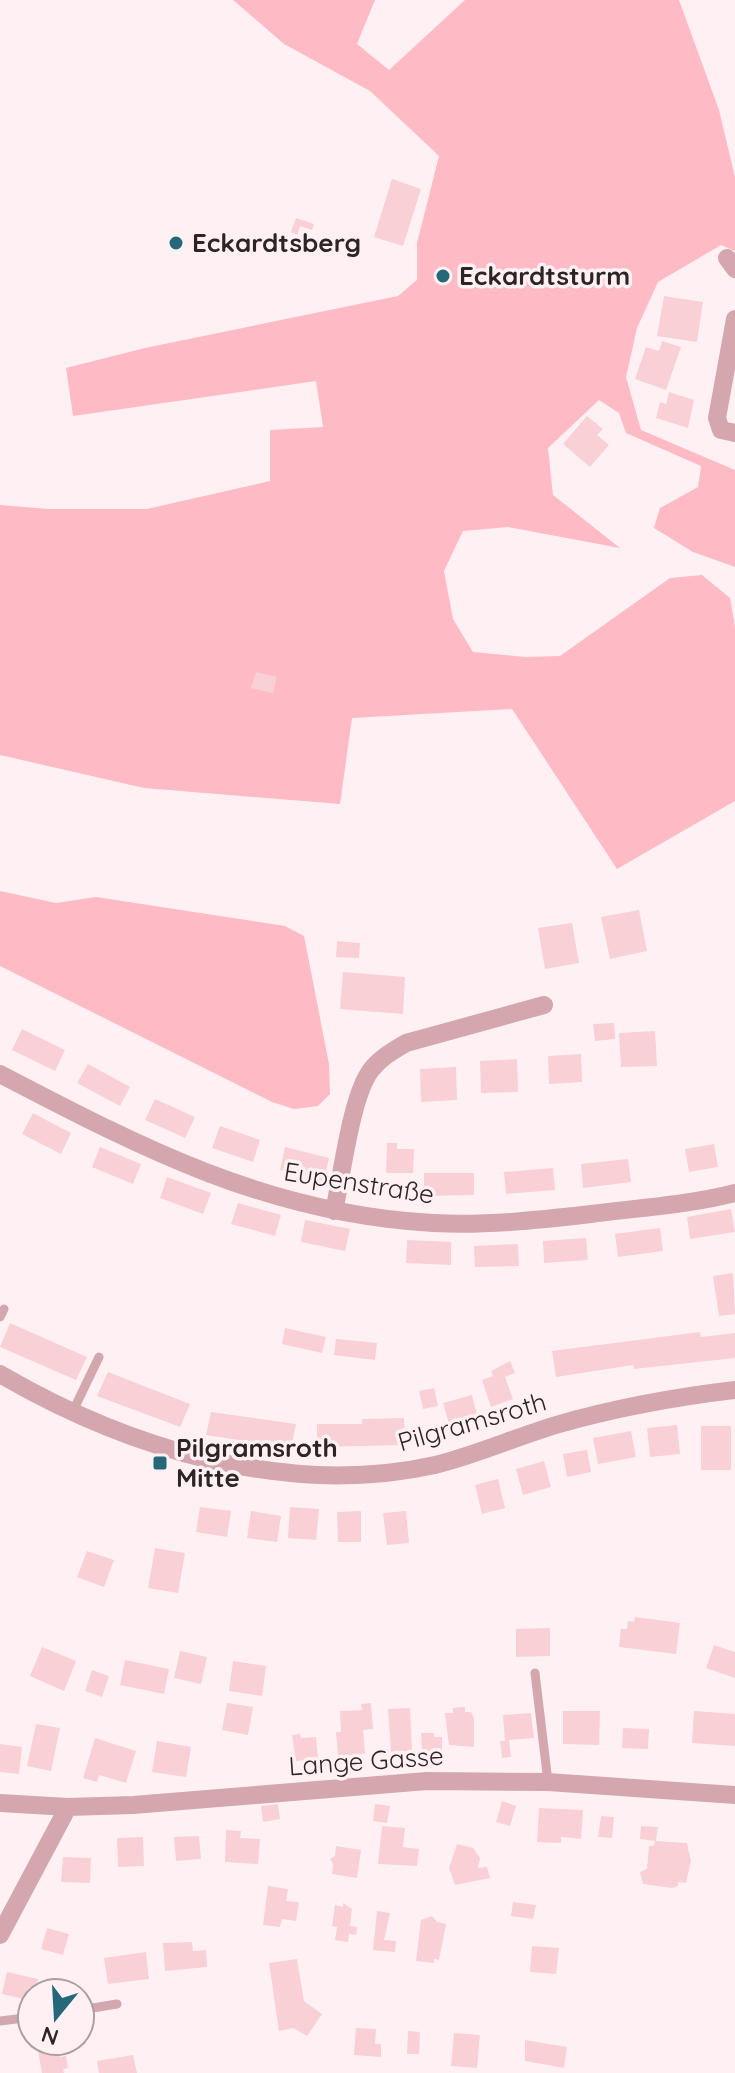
<svg xmlns="http://www.w3.org/2000/svg" width="735" height="2073" viewBox="0 0 735 2073" font-family="Quicksand,sans-serif">
<style>
.green{fill:#febac5}
.building{fill:#f9d0d6}
.lines{fill:none;stroke-linecap:round;stroke-linejoin:round}
.lane{stroke:#d4a7ae;stroke-width:9}
.street{stroke:#d4a7ae;stroke-width:18}
.poi-dot{fill:#246879;stroke:#fff1f3;stroke-width:3}
.labels{text-anchor:middle;stroke-width:7;stroke-linejoin:round;paint-order:stroke}
.poi-label{font-size:26px;font-weight:bold;fill:#2d2425;stroke:#fff1f3;text-anchor:start}
.street-label{font-size:26px;fill:#2d2425;stroke:#fff1f3}
</style>
<rect width="100%" height="100%" fill="#fff1f3"/>
<path class="green" d="M233 0H375L357 44 389 70 465 0H679L719 110 735 177V251L721 245 658 282 637 328 626 377 641 430 735 470V567L693 552 654 528 660 508 698 487 701 466 626 433 619 413 599 400 548 448 553 495 620 548 508 527 463 531 444 571 453 619 473 652 525 657 560 656 670 578 702 575 730 598 735 627V801L617 869 512 709 352 718 340 804 144 788 0 755V505L49 509H147L270 481V430L323 427 316 381 73 416 66 368 145 348 398 296 417 280V243L439 156 370 91 284 44Z
M0 891 56 903 96 897 285 926 304 936 329 1064 330 1094 318 1106 294 1109 272 1102 0 966Z"/>
<path class="building" d="M392 179 421 189 403 246 374 237Z
M296 218 314 224 312 230 300 226 297 235 291 232Z
M664 296 703 302 697 342 657 336Z
M662 341 681 347 666 390 635 379 646 347 659 351Z
M669 392 694 400 688 428 656 418 660 402 666 404Z
M587 416 603 429 597 435 609 445 590 467 563 444Z
M256 672 277 677 273 693 251 688Z
M639 910 647 951 610 959 601 917Z
M572 923 579 963 545 969 538 928Z
M337 941 360 943 359 958 336 957Z
M343 972 405 977 403 1014 340 1009Z
M614 1023 615 1039 595 1041 593 1024Z
M22 1029 65 1050 55 1071 12 1050Z
M655 1031 657 1066 621 1067 619 1033Z
M581 1054 582 1082 549 1084 548 1056Z
M517 1059 518 1092 481 1093 480 1061Z
M88 1064 130 1087 120 1106 77 1083Z
M456 1067 457 1100 421 1102 420 1069Z
M155 1099 195 1117 185 1138 145 1120Z
M33 1113 71 1133 61 1154 22 1134Z
M220 1126 260 1140 253 1162 212 1148Z
M387 1143H397V1149H414L413 1173H386Z
M714 1144 718 1167 689 1172 685 1149Z
M100 1147 141 1164 133 1184 92 1167Z
M285 1147 329 1158 324 1181 280 1170Z
M628 1159 631 1182 583 1188 581 1164Z
M553 1168 555 1190 506 1194 504 1172Z
M424 1173H474V1195L424 1196Z
M167 1177 211 1193 203 1214 160 1198Z
M238 1203 281 1215 275 1236 231 1224Z
M731 1209 735 1232 690 1239 687 1217Z
M305 1220 350 1229 345 1251 301 1242Z
M660 1228 663 1251 618 1257 615 1234Z
M586 1238 588 1260 544 1263 543 1241Z
M407 1240 451 1242V1265L406 1263Z
M518 1244 519 1266 475 1267 474 1246Z
M733 1273 735 1314 719 1316 713 1276Z
M10 1323 87 1357 76 1380 0 1347Z
M285 1328 326 1337 322 1353 282 1344Z
M700 1332 701 1337 735 1333V1358L634 1369 633 1365 556 1377 552 1351Z
M336 1339 377 1343 375 1360 334 1355Z
M510 1361 515 1373 505 1377 513 1399 491 1407 482 1380 493 1376 491 1371Z
M108 1372 190 1404 180 1427 97 1396Z
M434 1388 438 1406 423 1409 419 1391Z
M472 1395 478 1419 450 1427 443 1403Z
M211 1412 296 1424 291 1448 206 1435Z
M404 1418 405 1445 317 1447V1424H362V1419Z
M677 1425 680 1454 650 1457 647 1428Z
M701 1426H731V1470H701Z
M631 1431 636 1457 598 1464 593 1438Z
M587 1450 591 1472 567 1477 563 1454Z
M544 1461 551 1487 523 1495 516 1469Z
M498 1479 505 1508 482 1514 475 1485Z
M200 1507 231 1511 227 1537 196 1532Z
M290 1507 319 1509 316 1540 288 1538Z
M251 1511 281 1516 277 1542 247 1538Z
M361 1511V1542H338L337 1512Z
M406 1511 409 1543 387 1545 383 1513Z
M155 1548 185 1553 178 1593 148 1588Z
M87 1551 114 1560 104 1587 77 1577Z
M635 1617 680 1623 676 1654 619 1647 621 1629H627L628 1621 634 1622Z
M550 1628V1656L516 1657V1629Z
M714 1645 735 1652V1678L706 1668Z
M42 1647 76 1661 64 1691 30 1676Z
M180 1651 207 1657 201 1684 174 1678Z
M125 1660 169 1669 164 1694 120 1685Z
M233 1661 266 1666 262 1696 229 1691Z
M92 1670 109 1676 102 1697 85 1691Z
M227 1703 253 1707 248 1735 222 1730Z
M371 1703 373 1729 363 1730 365 1754 338 1756 336 1732H341L340 1711 362 1710 361 1704Z
M465 1707V1712H471L474 1718V1747L449 1745 445 1713H453V1708Z
M410 1708 412 1751 391 1752 388 1709Z
M563 1711H600L599 1745 563 1744Z
M694 1711 735 1714V1746L692 1743Z
M531 1713 534 1738 509 1740 511 1757 502 1758 500 1741H505L503 1715Z
M36 1724 60 1728 51 1771 27 1766Z
M623 1728 649 1729 648 1749 622 1748Z
M421 1733H434V1737H442V1752L422 1753Z
M300 1734 301 1738 316 1737 318 1759 296 1761 292 1735Z
M95 1738 136 1751 126 1783 99 1775 97 1782 83 1778Z
M157 1741 191 1747 186 1777 152 1772Z
M0 1744 22 1747 19 1774 0 1772Z
M502 1801 516 1806 510 1826 496 1822Z
M278 1804 280 1819 263 1822 261 1806Z
M375 1804 390 1806 387 1823 373 1821Z
M539 1808 583 1810 581 1839 561 1837V1843L537 1842Z
M601 1816 614 1817 612 1838 598 1837Z
M382 1826 405 1828 403 1847 419 1849 417 1866 378 1864Z
M641 1826 658 1827 656 1841 640 1839Z
M226 1830 241 1831 240 1838 260 1839 258 1864 225 1862Z
M199 1836 201 1859 176 1861 174 1837Z
M143 1837 144 1866 118 1867 117 1838Z
M655 1841 687 1843 691 1861 686 1883 678 1882V1886L672 1888 643 1884 640 1872 647 1869 649 1846H654Z
M457 1844 473 1848 480 1858 478 1868 487 1867 490 1878 455 1885 449 1868Z
M336 1846 361 1850 357 1878 332 1874 333 1864 330 1859 335 1856Z
M63 1857 91 1858 90 1883 61 1882Z
M268 1886 288 1889 286 1901 299 1902 296 1921 282 1919 280 1927 263 1925Z
M513 1902 536 1905 533 1919 511 1916Z
M343 1903 352 1909 350 1926 357 1927 356 1935 349 1934 348 1942 335 1940 337 1927 332 1926 335 1905 343 1907Z
M377 1911 390 1913 384 1940 396 1941 395 1952 373 1950Z
M432 1916 437 1922 446 1924 439 1960 434 1959V1963L416 1961 421 1920Z
M47 1928 69 1934 63 1955 41 1949Z
M192 1942 193 1951 206 1950 207 1967 165 1971 163 1943Z
M532 1946 559 1948 556 1974 530 1972Z
M146 1952 149 1979 108 1984 104 1958Z
M297 1959 304 2001 322 2014 307 2036 293 2028 279 2031 269 1963Z
M7 1972 38 1979 32 2001 2 1994Z
M356 2028 376 2029 375 2044H381V2057L354 2055Z
M408 2031 420 2032 419 2054H407Z
M454 2033 480 2035 477 2068 451 2066Z
M525 2040 567 2047 564 2068 525 2061Z
M59 2048 60 2057 66 2056 68 2068 63 2069 64 2073H42L38 2051Z
M133 2055 137 2073H99L97 2061Z"/>
<g class="lines">
<path class="lane" d="M0 1317 4 1309
M73 1411 99 1357
M535 1673 548 1782
M80 2010 117 2004
M0 2021 32 2017"/>
<path class="street" d="M727 258 735 269
M735 319 717 418 721 430 735 433
M0 1074C142 1148 268 1214 433 1223 485 1226 539 1220 591 1214 638 1208 688 1205 735 1193
M334 1211C342 1176 351 1096 371 1070 380 1058 393 1051 406 1043L544 1005
M0 1374C127 1448 287 1498 435 1465 476 1455 516 1437 556 1425 615 1408 675 1397 735 1390
M0 1803 68 1807 133 1805 427 1781 548 1782 735 1795
M0 1935 68 1807"/>
</g>
<g class="poi-dot">
<circle cx="176" cy="243" r="8"/>
<circle cx="443" cy="276" r="8"/>
<rect x="152" y="1455" width="16" height="16" rx="4"/>
</g>
<g class="labels">
<g class="poi-label">
<text x="192" y="252">Eckardtsberg</text>
<text x="459" y="285">Eckardtsturm</text>
<text x="176" y="1457">Pilgramsroth<tspan x="176" dy="30">Mitte</tspan></text>
</g>
<g class="street-label">
<text transform="translate(359 1183) rotate(9)" y="9">Eupenstraße</text>
<text transform="translate(472 1422) rotate(-16)" y="9">Pilgramsroth</text>
<text transform="translate(366 1761) rotate(-4)" y="9">Lange Gasse</text>
</g>
</g>
<g transform="translate(56 2017) rotate(198)"><circle r="38" fill="#fff1f3" stroke="#ab9fa1" stroke-width="2"/>
<path d="M0-6L14 30L0 20L-14 30Z" fill="#246879"/>
<text y="-12" font-size="22" font-weight="bold" text-anchor="middle" fill="#2d2425">N</text>
</g>
</svg>
